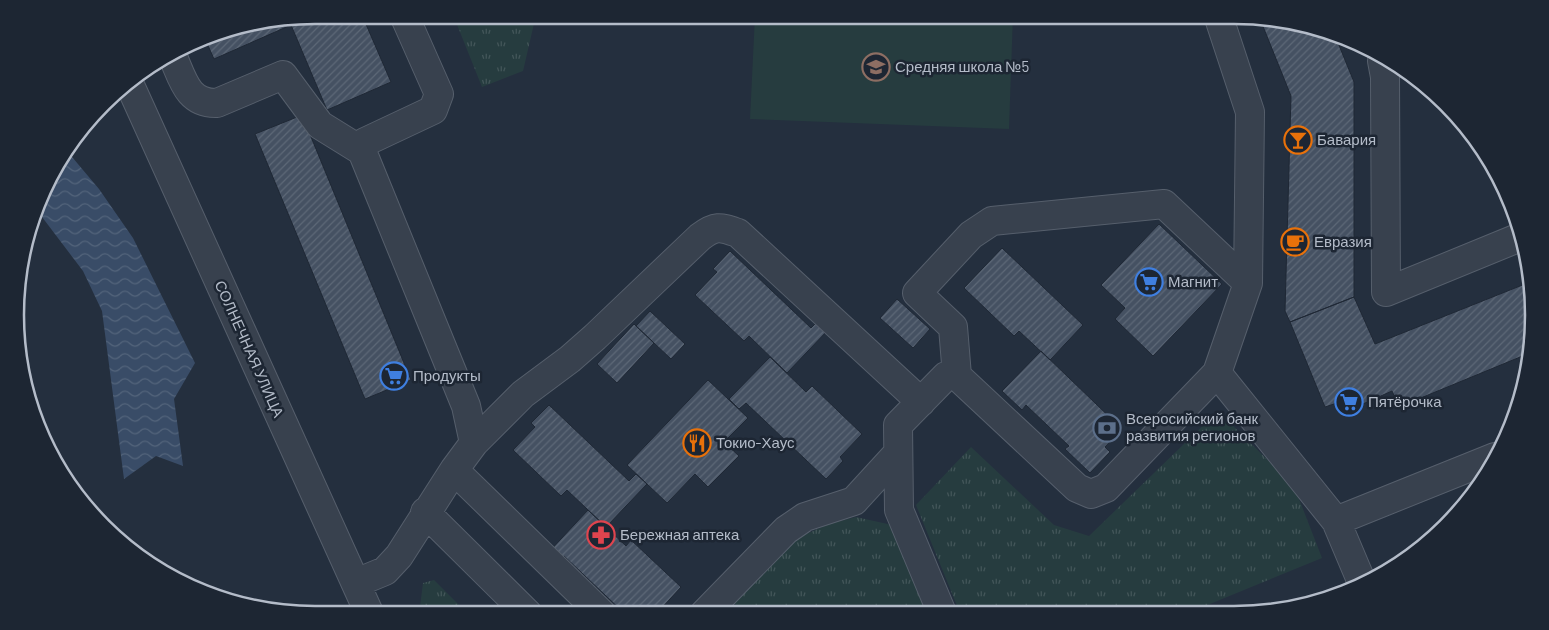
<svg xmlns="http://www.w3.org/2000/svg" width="1549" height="630" viewBox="0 0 1549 630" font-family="Barlow,sans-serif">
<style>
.park{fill:url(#park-tufts)}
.garden{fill:#263c3f}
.water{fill:url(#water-waves)}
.building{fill:url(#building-hatch);stroke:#1f2835}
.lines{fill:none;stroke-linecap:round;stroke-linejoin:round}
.minor-casing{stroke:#565f6c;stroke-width:30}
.minor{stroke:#38414e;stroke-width:28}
.labels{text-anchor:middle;stroke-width:5;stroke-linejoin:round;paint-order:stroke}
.poi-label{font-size:15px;fill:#b4bcc9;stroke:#1d2633;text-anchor:start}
.street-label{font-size:15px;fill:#b4bcc9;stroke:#1d2633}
.rim{fill:none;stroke:#b4bcc9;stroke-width:2.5}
</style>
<defs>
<pattern id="park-tufts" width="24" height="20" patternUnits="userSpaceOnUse" patternTransform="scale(1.25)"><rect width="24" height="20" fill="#263c3f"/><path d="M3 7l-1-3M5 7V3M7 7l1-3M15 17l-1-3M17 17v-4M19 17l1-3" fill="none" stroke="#435659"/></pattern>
<pattern id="water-waves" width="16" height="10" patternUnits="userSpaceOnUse" patternTransform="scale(1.25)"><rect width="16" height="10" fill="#394c67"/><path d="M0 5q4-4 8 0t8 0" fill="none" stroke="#53647b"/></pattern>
<pattern id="building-hatch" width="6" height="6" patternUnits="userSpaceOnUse" patternTransform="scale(1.25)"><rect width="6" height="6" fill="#455162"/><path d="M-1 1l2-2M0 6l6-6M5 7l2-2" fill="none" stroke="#5d6877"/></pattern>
</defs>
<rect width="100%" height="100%" fill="#242f3e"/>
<path class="park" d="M472 15H536L523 71 482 87 456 22Z
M1218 411 1294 486 1322 558 1188 613H960L916 505 971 447 1054 525 1089 536Z
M856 517 892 525 928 613 738 614 735 603V594L788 542 829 524Z
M434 580 469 615H419L423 583Z"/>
<path class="garden" d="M755 15H1013L1009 129 750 119Z"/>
<path class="water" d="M67 151 99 189 133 238 195 363 174 399 183 466 156 456 124 479 102 311 83 271 39 213 55 165Z"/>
<path class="building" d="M315 15H362L391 82 327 110 291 25 214 59 205 39 218 31Z
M1260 19 1330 31 1334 33 1354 82V297L1290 322 1285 311 1291 96Z
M302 115 411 380 365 399 255 134Z
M1159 224 1222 284 1153 356 1115 319 1125 308 1101 285Z
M1002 248 1083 325 1050 360 1019 331 1014 336 964 288Z
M730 251 811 328 818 321 828 330 787 373 749 336 744 341 695 295 717 272 713 269Z
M1530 282 1533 295 1525 355 1399 407 1392 391 1345 412 1340 402 1325 407 1290 322 1354 297 1375 344Z
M897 299 930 329 913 348 880 318Z
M650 311 685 344 671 359 636 326Z
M634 324 654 343 617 383 597 364Z
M1041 351 1122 429 1105 447 1110 452 1090 473 1065 449 1069 446 1026 405 1022 410 1002 391Z
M770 357 806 392 812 386 862 434 840 457 843 461 826 479 746 403 739 409 729 399Z
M708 380 748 418 724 442 739 456 708 487 695 474 667 503 627 465Z
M549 405 629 481 636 474 647 484 606 527 567 490 561 496 513 450 535 427 531 423Z
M588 510 626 546 631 540 681 587 659 611 662 614H625L564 556 557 563 547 554Z"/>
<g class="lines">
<g class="minor-casing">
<path id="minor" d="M404 15 439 94 433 110 365 142 362 151 466 406 474 443
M173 57C183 80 188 104 217 103L283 75 320 125 362 151
M1382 61 1385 77 1386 292 1518 238
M129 83 370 615
M1217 373 1248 283 1250 112 1218 15
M957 376 953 327 917 293 971 235 992 221 1164 204 1248 283
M454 470 474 443 523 394 570 359 595 337 700 237C716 225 720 227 738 233L921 402
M425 512 528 614
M1336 521 1495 457
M356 583 385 571 399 556 454 470 602 614
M942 613 899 510 898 425 946 376H957L1077 488 1091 494 1106 488 1217 373 1336 521 1363 585
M704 614 786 530 805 517 854 501 898 453"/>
</g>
<use href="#minor" class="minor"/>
</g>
<defs>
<g id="school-ring" transform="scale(1.4375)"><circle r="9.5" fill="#1d2633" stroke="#8d6e63" stroke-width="1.5"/><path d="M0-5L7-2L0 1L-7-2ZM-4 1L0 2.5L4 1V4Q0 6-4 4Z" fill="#8d6e63"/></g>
<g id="bar-ring" transform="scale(1.4375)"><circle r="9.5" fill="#1d2633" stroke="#e8710a" stroke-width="1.5"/><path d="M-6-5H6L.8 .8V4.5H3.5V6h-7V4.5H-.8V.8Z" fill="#e8710a"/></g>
<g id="cafe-ring" transform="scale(1.4375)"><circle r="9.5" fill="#1d2633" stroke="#e8710a" stroke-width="1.5"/><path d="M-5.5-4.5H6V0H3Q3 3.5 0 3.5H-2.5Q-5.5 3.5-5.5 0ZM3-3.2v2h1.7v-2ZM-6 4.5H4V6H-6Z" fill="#e8710a"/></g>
<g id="supermarket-ring" transform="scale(1.4375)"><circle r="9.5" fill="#1d2633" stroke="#3f7fe0" stroke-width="1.5"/><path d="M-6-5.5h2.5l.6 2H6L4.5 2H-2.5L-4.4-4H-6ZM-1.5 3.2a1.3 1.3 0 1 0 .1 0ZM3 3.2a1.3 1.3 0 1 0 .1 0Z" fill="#3f7fe0"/></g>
<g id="bank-ring" transform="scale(1.4375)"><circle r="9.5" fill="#1d2633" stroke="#5c6f8a" stroke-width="1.5"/><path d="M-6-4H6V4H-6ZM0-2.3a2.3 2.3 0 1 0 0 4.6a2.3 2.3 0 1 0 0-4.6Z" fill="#5c6f8a"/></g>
<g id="restaurant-ring" transform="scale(1.4375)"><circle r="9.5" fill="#1d2633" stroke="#e8710a" stroke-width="1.5"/><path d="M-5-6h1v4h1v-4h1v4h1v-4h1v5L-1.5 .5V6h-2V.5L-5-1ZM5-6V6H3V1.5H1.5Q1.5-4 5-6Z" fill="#e8710a"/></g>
<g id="pharmacy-ring" transform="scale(1.4375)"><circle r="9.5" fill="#1d2633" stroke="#e0444e" stroke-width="1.5"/><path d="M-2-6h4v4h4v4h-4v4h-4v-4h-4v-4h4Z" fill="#e0444e"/></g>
</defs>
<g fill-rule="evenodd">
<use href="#school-ring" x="876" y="67"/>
<use href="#bar-ring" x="1298" y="140"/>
<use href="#cafe-ring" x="1295" y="242"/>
<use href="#supermarket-ring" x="1149" y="282"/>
<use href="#supermarket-ring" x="394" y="376"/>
<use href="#supermarket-ring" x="1349" y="402"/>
<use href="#bank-ring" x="1107" y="428"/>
<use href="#restaurant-ring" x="697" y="443"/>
<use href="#pharmacy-ring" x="601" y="535"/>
</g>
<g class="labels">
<g class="poi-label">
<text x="895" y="72">Средняя школа №5</text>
<text x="1317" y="145">Бавария</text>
<text x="1314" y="247">Евразия</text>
<text x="1168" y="287">Магнит</text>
<text x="413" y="381">Продукты</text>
<text x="1368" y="407">Пятёрочка</text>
<text x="1126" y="424">Всеросийский банк<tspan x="1126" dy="17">развития регионов</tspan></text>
<text x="716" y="448">Токио-Хаус</text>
<text x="620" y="540">Бережная аптека</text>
</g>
<g class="street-label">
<text transform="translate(249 349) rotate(66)" y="5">СОЛНЕЧНАЯ УЛИЦА</text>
</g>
</g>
<path d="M0 0H1549V630H0ZM315 24H1234A291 291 0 0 1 1525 315V315A291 291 0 0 1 1234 606H315A291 291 0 0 1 24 315V315A291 291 0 0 1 315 24Z" fill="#1d2633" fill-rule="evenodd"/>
<path class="rim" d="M315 24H1234A291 291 0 0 1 1525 315V315A291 291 0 0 1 1234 606H315A291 291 0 0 1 24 315V315A291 291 0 0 1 315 24Z"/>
</svg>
